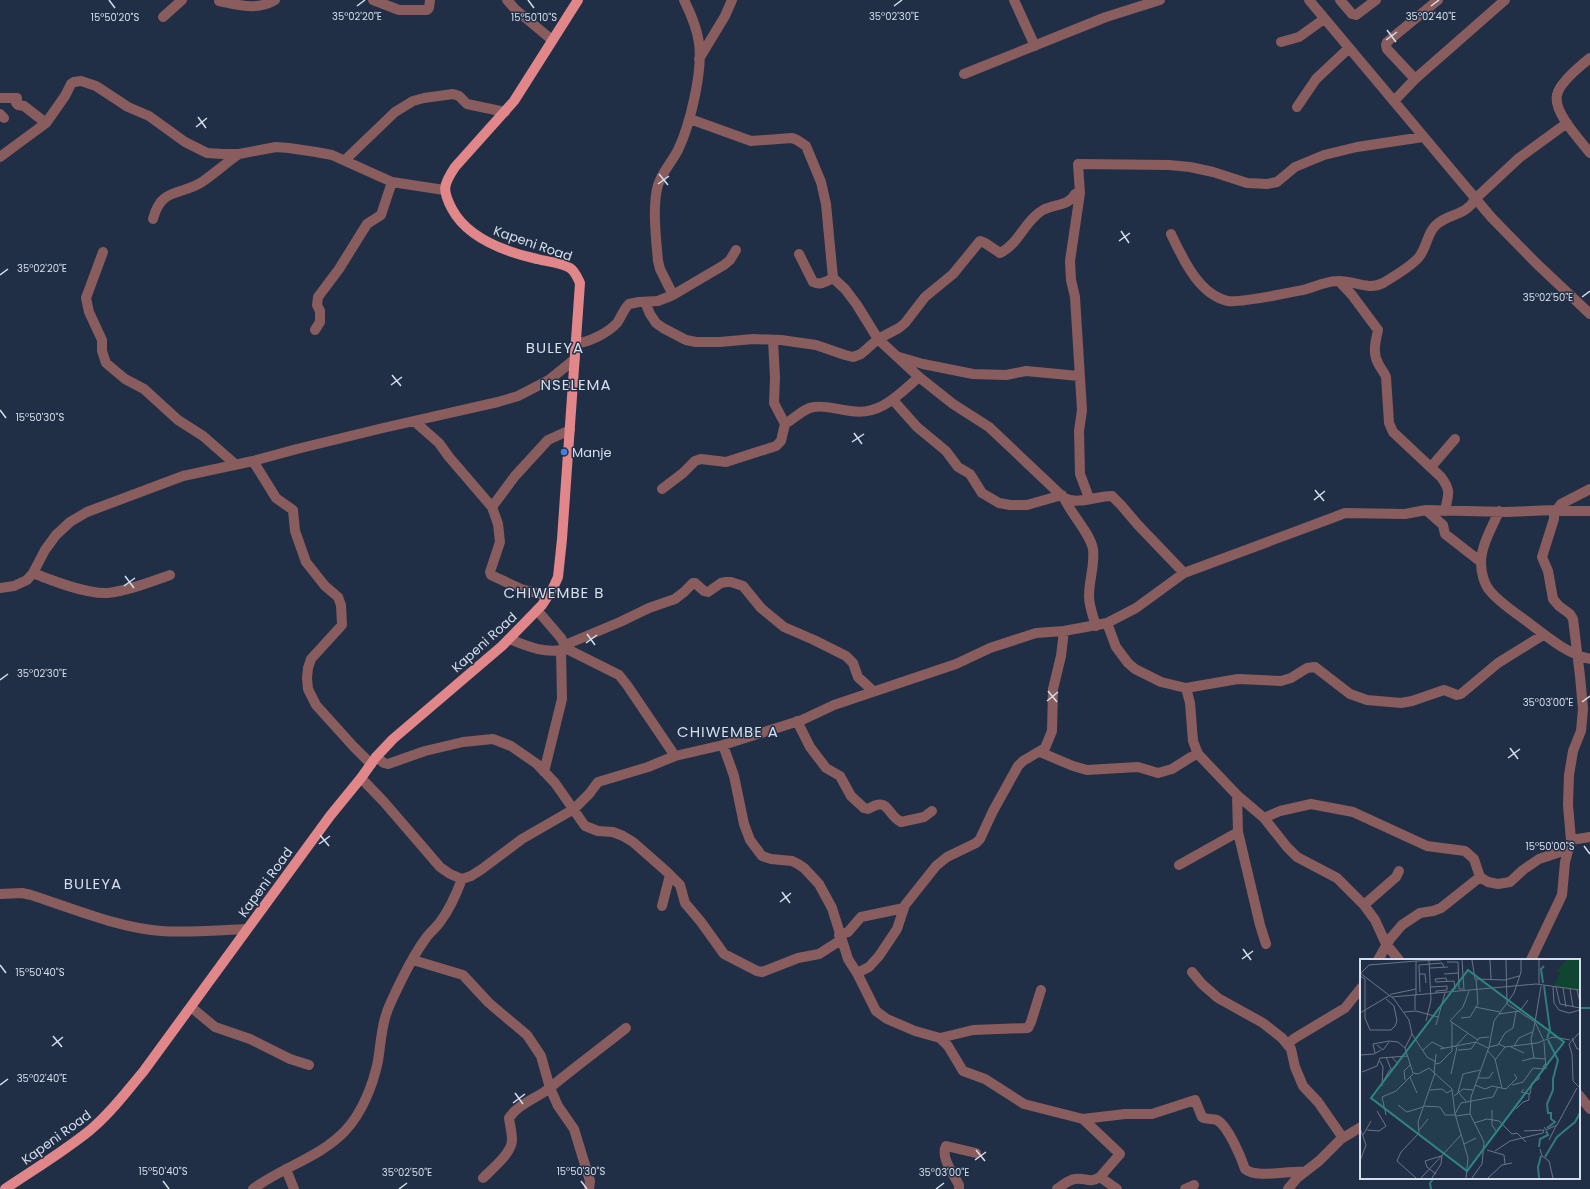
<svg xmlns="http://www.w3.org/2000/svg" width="1590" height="1189" viewBox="0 0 1590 1189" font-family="Poppins,sans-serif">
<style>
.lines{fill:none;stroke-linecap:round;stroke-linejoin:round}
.stream{stroke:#317a7e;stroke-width:2}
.minor{stroke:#895c5d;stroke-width:10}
.major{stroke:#e18689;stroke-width:10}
.minor-bridge{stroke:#895c5d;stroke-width:10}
.ticks{fill:none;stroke:#d4deec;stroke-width:1.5}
.shop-dot{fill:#3f7fe0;stroke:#212f46;stroke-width:1.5}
.labels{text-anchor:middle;stroke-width:3;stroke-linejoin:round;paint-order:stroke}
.street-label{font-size:13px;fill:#d4deec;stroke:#212f46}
.poi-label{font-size:13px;fill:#d4deec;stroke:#212f46;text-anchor:start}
.quarter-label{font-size:15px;letter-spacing:1px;fill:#d4deec;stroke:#212f46}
.inset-river{fill:none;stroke:#317a7e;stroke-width:2}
.inset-road{fill:none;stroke:#697588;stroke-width:1}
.view{fill:#2d8681;fill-opacity:0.15;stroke:#2d8681;stroke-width:2}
.inset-edge{fill:none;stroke:#d4deec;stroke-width:2}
.ticks-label{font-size:10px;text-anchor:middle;fill:#d4deec;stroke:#212f46;stroke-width:3;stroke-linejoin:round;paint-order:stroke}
</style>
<rect width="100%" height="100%" fill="#212f46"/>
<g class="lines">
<path class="stream" d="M1579 1008H1590
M1431 1189 1430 1183 1434 1178"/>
<path class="minor" d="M373 0 399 10H427L429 8 430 0
M507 0 515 9 552 40
M1014 0 1035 46
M1309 0 1491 217 1536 263 1590 314
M1340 0 1352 14 1356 15 1376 0
M219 1C239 5 257 11 275 0
M163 17 182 0
M1281 42 1299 37 1324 19
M1590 58C1580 66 1559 83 1557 95 1553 112 1580 140 1590 153
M699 59 725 16 732 0
M964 74 1106 17 1160 0
M1415 79 1387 49 1386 45 1387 42 1438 0
M0 98H17L16 103 18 105 24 106 46 123
M1394 101 1415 79 1505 0
M1297 107 1316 79 1349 48
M0 114 4 118
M690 119 751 141 792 138 797 140 806 146 821 182 826 204 833 278 845 289 857 305 878 339 919 377 953 404 989 427 1064 498C1071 514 1090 533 1093 549 1095 565 1089 580 1089 596 1089 606 1093 616 1096 626
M0 157 46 123 65 96 71 84 74 82 81 81 96 86 128 107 149 116 185 142 207 153 223 154H239L276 147 289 148 316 152 332 155 392 182 444 190
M345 160 395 112 413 101 424 98 453 94 459 96 467 104 505 112
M153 219C161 187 180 196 202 182 215 173 226 163 239 154
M1171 234C1183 259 1199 295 1228 301 1241 303 1288 293 1303 290 1314 287 1327 281 1338 281 1353 280 1368 291 1383 283 1393 277 1412 266 1419 257 1427 247 1427 233 1436 225 1449 213 1466 216 1475 199L1519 158 1567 123
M103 252 86 298 89 312 102 340V351L106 363 125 379 144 389 178 420 203 436 235 464
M799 254 813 282C820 286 827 281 833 278
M1339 281 1352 295 1378 330C1376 340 1372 352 1378 363 1380 368 1384 371 1386 377L1389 423 1393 432 1441 477C1452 492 1448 494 1445 511
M673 295 660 269 658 261C656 238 652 206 658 185 662 172 672 162 678 150 690 125 703 71 699 43 697 28 691 14 684 0
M645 302 650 314 656 323 663 328 686 340 696 342H720L753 339 781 340 816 345 845 355 853 357 861 354 878 339 899 328 905 323 925 297 953 274 980 241 985 243 1000 253C1019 244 1025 220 1043 210 1054 204 1069 206 1075 194L1080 193
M315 330 320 322V311L317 305 318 297 339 269 367 224 381 215 392 182
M575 343C587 344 609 332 617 323 621 317 624 309 629 304L639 302 658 301 673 295 724 265 730 260 736 250
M899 357 923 364 973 374 1006 375 1026 371 1079 376
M893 400 917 427 946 451 958 467 970 474 982 493 999 503 1010 505H1027L1062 495
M414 421 439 443 449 457 492 507 498 524 500 542 490 572 491 575 521 589 548 596
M785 424C794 419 804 408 814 407 825 405 839 410 851 411 880 416 899 394 919 377
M253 461 276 498 293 510 295 531 306 562 325 586 338 597 341 605 342 625 311 659 308 668 307 678 308 689 316 705 353 746 371 764
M1431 467 1455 439
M662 489 683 473 695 461 701 459 726 462 776 446 781 441 785 424 774 403 775 378 773 340
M1064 498C1078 505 1097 496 1112 496L1121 505 1138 525 1184 573
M1089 498 1080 474 1079 431 1082 410 1075 297 1071 280 1070 261 1080 193 1078 164 1169 165 1190 167 1213 172 1247 183 1267 184 1277 182 1295 167 1324 155 1357 147 1423 137
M492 507 515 476 548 440 570 430
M1426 510 1443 525 1445 534 1481 562
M1499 511C1492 528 1481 545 1481 563 1481 572 1484 584 1490 591 1500 603 1513 611 1525 620 1545 635 1565 653 1590 659
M1562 511H1590
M33 573C53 581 86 594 107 593 128 591 150 582 170 575
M0 588 14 586 27 580 33 573 45 550 56 535 70 522 87 512 183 476 253 461 297 449 383 428 498 402 518 396 549 380 575 359
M537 610 561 638 567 649 619 675 627 685 675 756
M1107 623 1116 647 1128 663 1135 669 1161 682 1186 688 1238 679 1281 681 1291 678 1307 668 1315 667 1350 694 1367 700 1401 703 1412 701 1444 690 1457 695 1461 694 1498 663 1543 635
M509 639C529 647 545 654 567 649
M565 645 620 622 649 608 675 599 684 592 693 583H695L704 591 708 592 721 583 726 582H731L743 586 761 608 784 627 814 640 846 656 853 663 858 677 873 691
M1186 688 1190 703 1193 741 1198 754 1237 795 1264 818 1287 847 1297 857 1337 878 1364 905 1375 920 1386 944 1399 960
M797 721 810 747 826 768 840 776 851 796 864 808 868 809C889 796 886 814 901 822L924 817 932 811
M723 745 734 776 744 824 750 840 762 856 771 859 792 861 798 864 804 868 819 884 832 908 848 959 857 973 876 1011 887 1019 915 1031 940 1038 948 1046 963 1071 985 1079 1024 1104 1083 1119 1120 1154 1100 1177
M1040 752 1073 766 1087 770 1138 767 1158 773 1172 769 1191 757 1198 754
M376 757 384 763 388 764 425 751 463 742 493 739 511 746 537 764 555 783 585 826 598 831 613 832 623 836 633 842 666 871 680 885 685 903 701 922 724 954 757 971 762 972 798 958 819 954 841 940
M544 772 562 699 561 650
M361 778 384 802 440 867 450 874 462 879 471 876 482 869 522 839 574 809 589 794 598 782 648 767 675 756 723 745 802 720 834 705 956 664 990 648 1036 633 1064 631 1107 623 1136 608 1184 573 1332 518 1345 513 1405 514 1426 510 1507 512 1555 510
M1237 795 1238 832 1260 925 1266 944
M1264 818 1280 811 1311 804 1353 812 1427 846 1465 851 1474 859 1480 877 1488 882 1498 884 1510 882 1523 870 1539 859 1569 849
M1571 840 1590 837
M1179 865 1238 832
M0 894 22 893 31 895C74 909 116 927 161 931 190 933 219 930 247 929
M1364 905 1396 877 1399 871
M662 906 670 875
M839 935 848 932 861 917 904 908
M413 960 463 975 489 1003 527 1035 541 1056 550 1088 558 1106 574 1129 590 1181 589 1189
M1378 960 1390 939 1402 925 1420 913 1433 911 1441 908 1480 877
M1531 960 1562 895 1565 862 1571 840 1568 805 1569 775 1573 751 1581 731 1583 709 1580 676 1573 619 1570 614 1559 606 1553 599 1548 571 1542 557 1554 519V510L1555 512 1561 504 1590 489
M1192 972 1202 984 1218 998 1263 1023 1282 1038 1291 1049 1295 1067 1303 1086 1318 1102 1343 1138
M857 973 869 967 879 956 897 929 905 905 936 866 947 857 976 843 980 839 993 811 1018 766 1023 761 1045 748 1052 731 1053 689 1061 656 1064 631
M191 1007 215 1027 250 1039 290 1059 309 1065
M940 1038 973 1030 1028 1028 1031 1022 1041 990
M1287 1044 1295 1038 1345 1008 1361 988
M1579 1095 1590 1109
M1083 1119 1125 1114H1152L1195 1100 1202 1117C1206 1120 1212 1118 1217 1120 1228 1126 1241 1157 1245 1169 1256 1179 1289 1170 1305 1172
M286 1169 294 1189
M483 1178C492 1169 512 1153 512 1140 512 1133 510 1125 509 1118 519 1103 538 1098 551 1087 575 1067 601 1048 626 1028
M253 1189C282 1167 319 1158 345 1131 362 1113 373 1085 378 1061 381 1041 382 1020 391 1002 401 980 412 957 426 938 430 932 436 928 440 922 450 909 456 895 462 879
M959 1189V1185C954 1175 940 1157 946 1146L976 1153
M1057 1189C1063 1185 1068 1180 1075 1179 1085 1177 1089 1184 1100 1177L1117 1189
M1185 1189 1194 1185
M1288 1189 1297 1178 1319 1161 1341 1139 1361 1127"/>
<path class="major" d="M5 1189C33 1170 63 1152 89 1131 110 1114 126 1092 143 1072L330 816 361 778 376 757 393 739 502 646 542 605 553 588 558 577 562 539 580 283C577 277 575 271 570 268 560 262 548 262 537 259 506 252 468 239 452 209 442 190 443 185 455 167L514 101 578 0"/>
<path class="minor-bridge" d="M1555 510 1562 511"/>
</g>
<path class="ticks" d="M109 0 115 8M528 0 534 8M357 6 365 0M894 6 902 0M1431 6 1439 0M1387 30 1396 42M1386 40 1397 32M198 117 206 128M196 127 207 118M659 174 668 185M658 184 669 176M1121 231 1129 243M1119 241 1130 233M0 275 8 269M1582 297 1590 291M392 375 401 386M391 385 402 377M0 410 6 418M854 433 862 444M852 442 864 434M1315 490 1324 501M1314 500 1325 491M125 576 134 588M124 586 135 578M587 634 595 645M586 643 597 635M0 680 8 674M1048 691 1057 702M1047 701 1058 692M1582 702 1590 696M1510 748 1518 759M1508 758 1520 749M320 835 329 846M319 844 330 836M1584 846 1590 854M782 892 790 903M780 902 791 893M1243 949 1251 960M1242 959 1253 951M0 965 6 973M53 1036 62 1047M52 1046 63 1037M0 1085 8 1079M515 1093 523 1104M513 1103 525 1094M976 1150 985 1161M975 1160 986 1152M163 1181 169 1189M581 1181 587 1189M399 1189 407 1183M936 1189 944 1183"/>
<circle class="shop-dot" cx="564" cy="452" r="4"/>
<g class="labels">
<g class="street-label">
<text transform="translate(533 243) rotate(19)" y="5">Kapeni Road</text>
<text transform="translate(484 642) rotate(-42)" y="5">Kapeni Road</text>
<text transform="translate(265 882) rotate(-54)" y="5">Kapeni Road</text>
<text transform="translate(56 1137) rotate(-36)" y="5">Kapeni Road</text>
</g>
<g class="poi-label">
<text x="572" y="457">Manje</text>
</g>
<g class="quarter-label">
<text x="555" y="353">BULEYA</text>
<text x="576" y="390">NSELEMA</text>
<text x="554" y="598">CHIWEMBE B</text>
<text x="728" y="737">CHIWEMBE A</text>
<text x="93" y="889">BULEYA</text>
</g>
</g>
<g transform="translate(1360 959)">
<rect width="220" height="220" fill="#212f46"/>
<path d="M207 1H220V31L194 27 200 13 196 12Z" fill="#104531"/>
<path class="inset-river" d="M183 24 181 10 184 7M184 27 190 71 187 79M187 169 195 163 191 160V154H188L187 145 193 131V120L198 101 188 81M179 188 180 180 188 176 186 172M185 198 197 178 215 163 220 154M179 219 178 208 181 197"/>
<path class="inset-road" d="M102 1 104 31M112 1 115 20 145 21 159 17M130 1 131 20M146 1 147 45 175 63 184 82M179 1V25M87 3H98L99 30H103M70 9 88 8M0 14 34 40 49 61 52 75 45 89 53 114 58 115 69 109 92 130 95 155 108 199 106 219M0 15 9 6 56 2M59 15H65L66 24M84 15 98 14M0 17 5 20V59L10 71H31L35 67 37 62 34 47 26 40M87 23 86 19 75 20 76 23 94 22 95 30 91 31M71 28 87 27V31L76 32V34M193 28 194 44 199 51 209 54 220 51M196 28 200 45 220 49M203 29 206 48M210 30 213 48M217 31 220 43M109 32 103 48 90 62 118 81M60 33 59 6 82 4 84 8M55 36V51M56 36V2L81 1M32 38 176 25 220 31M115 48 140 53M44 53 56 52 78 58M0 54 32 35 56 30M139 55 160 52 168 41M101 59 110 58 118 45 116 20M66 62 71 41 69 2M175 63 181 27M76 66 85 34M220 73 209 85 212 95 213 122 220 129M52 75 67 98 76 103M212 79 217 90H219M117 82 119 79 129 78M184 83 186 110M139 85 145 88 177 84 193 78 210 81M220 85V122M17 86 23 91 29 83M154 87 159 79 172 73M95 88 107 75M129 88 138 86 145 74 153 69 156 53M151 88 164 94M80 90 116 83 128 89M63 91 72 83 84 89M98 91 111 90 116 83M127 91 135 100 142 129M15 94 13 85 29 82 38 83 45 89M0 96 14 95 21 91M26 98 31 110M174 99 171 80 175 64M135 101 145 88M20 102 23 108 22 127M162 102 173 99 185 100M75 105 80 104 92 92V64M2 113 17 107 20 99 48 97M74 114 76 95M91 115 97 88M50 118 57 134M118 119H129L133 113M24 121 29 112 38 105 32 98M45 121 44 112 51 105M115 126 125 130 132 127 146 130 157 119 154 115M152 126 163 123 173 109 182 110 185 105M164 130 161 133 170 135 172 124 179 120V115M70 131 82 130 87 134 92 131M98 133 103 115 120 111M98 133 106 142M94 137 103 130 113 131M38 146 47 153 63 148M64 147 80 148 85 156H95M156 150 163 143 169 141V135M132 151V166L136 172M95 155 101 144 133 138 138 128M26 156 22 138 36 132 53 115M96 157 110 155M114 164 127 160 139 162 152 175 157 174 166 183M184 168 186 171 197 166 217 129M0 169 6 186 0 202M7 171 19 172 26 167 17 152M59 171 68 160M164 172 184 171M3 176 11 162M189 181 196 167M104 185 116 179M180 190 182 197 189 202 193 219M127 191 144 196 145 205M135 192 150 182 183 174 184 171M76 215 67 208 65 202 81 197M56 219 37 202 41 193 59 174 58 163 75 114M61 219 101 176M72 219 81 205 82 196M112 219 122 205 124 183 110 155 111 138 129 88 134 62 154 34 161 13V1M128 219 142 206 152 204"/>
<path class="view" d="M108 11 204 83 107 212 11 139Z"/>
<rect width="220" height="220" class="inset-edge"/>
</g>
<g class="ticks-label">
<text x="357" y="20">35°02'20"E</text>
<text x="894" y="20">35°02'30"E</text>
<text x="1431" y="20">35°02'40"E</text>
<text x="115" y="21">15°50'20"S</text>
<text x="534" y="21">15°50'10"S</text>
<text x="42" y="272">35°02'20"E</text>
<text x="1548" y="301">35°02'50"E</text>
<text x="40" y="421">15°50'30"S</text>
<text x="42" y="677">35°02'30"E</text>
<text x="1548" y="706">35°03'00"E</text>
<text x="1550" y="850">15°50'00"S</text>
<text x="40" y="976">15°50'40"S</text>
<text x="42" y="1082">35°02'40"E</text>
<text x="163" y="1175">15°50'40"S</text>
<text x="581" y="1175">15°50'30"S</text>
<text x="407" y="1176">35°02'50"E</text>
<text x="944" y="1176">35°03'00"E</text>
</g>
</svg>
